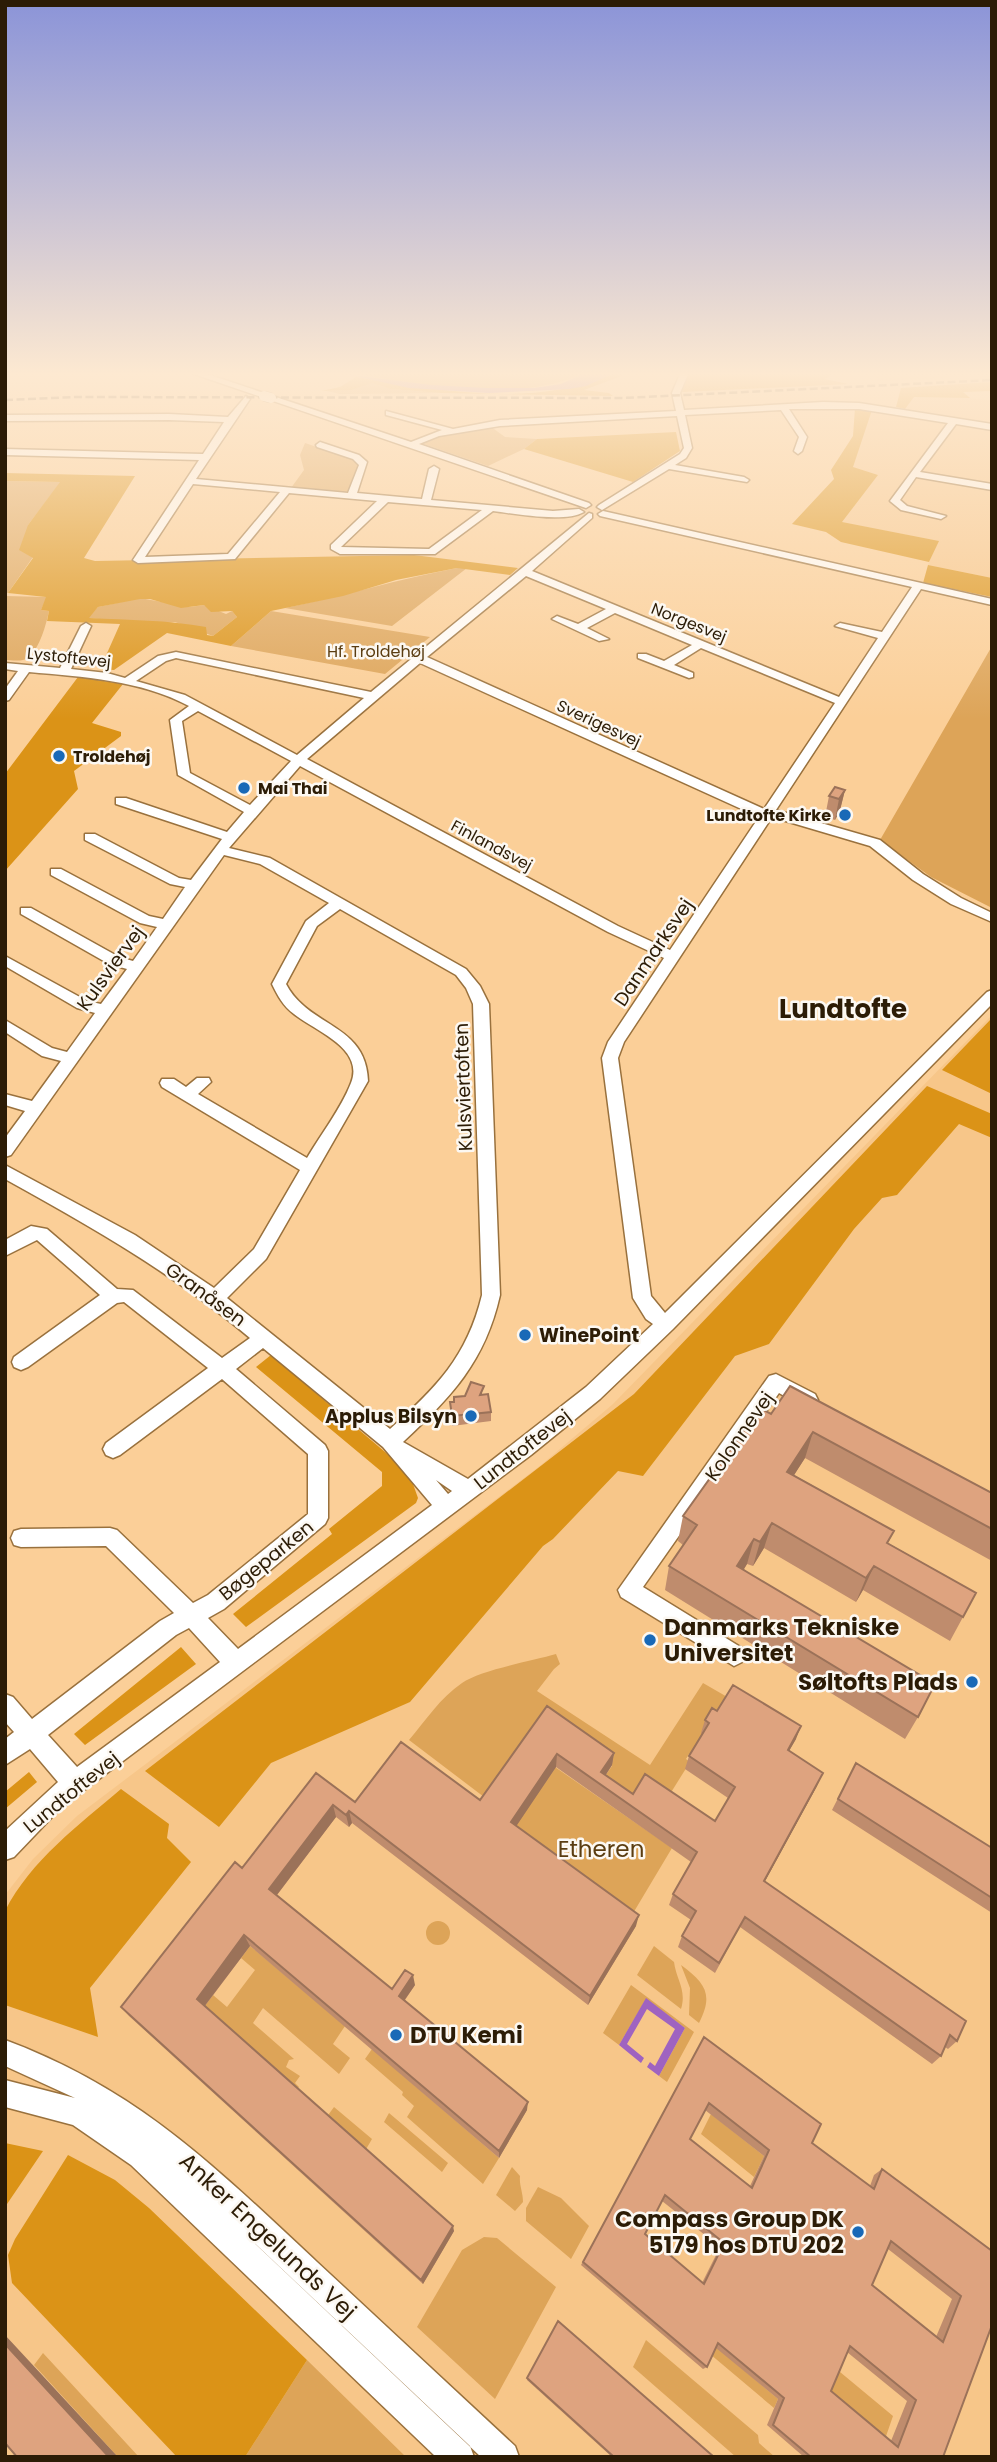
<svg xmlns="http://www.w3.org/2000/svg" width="997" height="2462" viewBox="0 0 997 2462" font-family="Poppins,sans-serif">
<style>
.built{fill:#f7c689}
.green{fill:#dda458}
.forest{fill:#db9317;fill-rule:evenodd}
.water{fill:#9f63c0}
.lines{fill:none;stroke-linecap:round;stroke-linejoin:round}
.minor-casing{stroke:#99713d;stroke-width:3}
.minor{fill:#fff;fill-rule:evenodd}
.rail{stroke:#594225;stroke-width:2.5;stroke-dasharray:8 3.5;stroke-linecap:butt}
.minor-bridge-casing{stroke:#99713d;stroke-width:11;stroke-linecap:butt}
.minor-bridge{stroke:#fff;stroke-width:10}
.wall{fill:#bf8c6d;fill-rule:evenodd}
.shaded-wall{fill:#9b7259}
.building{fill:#dea37f;stroke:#9b7259;stroke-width:2;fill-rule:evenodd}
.poi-dot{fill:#1969b7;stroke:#fcf8f2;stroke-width:2.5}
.labels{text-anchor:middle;stroke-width:5;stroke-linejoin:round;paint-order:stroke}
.far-street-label{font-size:16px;fill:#2c1c06;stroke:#fcf8f2}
.far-park-label{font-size:16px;fill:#5b3d11;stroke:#fcf8f2}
.far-poi-label{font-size:16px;font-weight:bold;fill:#2c1c06;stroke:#fcf8f2;text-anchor:start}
.street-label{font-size:19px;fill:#2c1c06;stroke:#fcf8f2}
.poi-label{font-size:19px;font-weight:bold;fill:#2c1c06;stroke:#fcf8f2;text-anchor:start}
.near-poi-label{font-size:23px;font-weight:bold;fill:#2c1c06;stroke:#fcf8f2;text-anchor:start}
.near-park-label{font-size:23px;fill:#5b3d11;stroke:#fcf8f2}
.near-street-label{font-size:23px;fill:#2c1c06;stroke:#fcf8f2}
.district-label{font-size:26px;font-weight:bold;fill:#2c1c06;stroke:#fcf8f2}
</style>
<rect width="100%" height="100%" fill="#fbcf98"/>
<path class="built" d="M876 374H992V375L878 381Z
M935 396 992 400V423L905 409 914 397Z
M872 410 992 431V578L928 565 938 541 841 522 878 475 852 467Z
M992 1015V2457H5V1895L33 1859 77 1816 541 1465 613 1404Z"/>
<path class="green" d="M358 374H582C517 403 426 386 358 374Z
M372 383 391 389 441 393 340 394 327 391 346 390Z
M490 426 505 437 537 439 524 449 488 466 421 443 439 436Z
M305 443 358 461 359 465 349 492 291 488 304 470 300 455Z
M5 481 61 482 28 525 33 557 8 593 5 592Z
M457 568H467L392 626 285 608C343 596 399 579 457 568Z
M5 596 47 597 41 610 49 611C46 625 40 648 28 658 22 662 12 660 5 660Z
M140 598 190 607 204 605 226 614 232 611 237 617 213 636 175 622 161 624 88 618 98 607Z
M271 611 430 637 385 674 231 646Z
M992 646V908L931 877 880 840Z
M556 1654 560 1664 554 1669 537 1691 650 1765 703 1683 729 1698 693 1756 689 1754 686 1759 690 1762 665 1802 630 1806 599 1785 612 1766 546 1720 488 1800 409 1740C426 1720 440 1698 462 1683 480 1670 532 1661 556 1654Z
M552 1765 672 1848 629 1920 506 1831Z
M426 1933a12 12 0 1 1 24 0a12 12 0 1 1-24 0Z
M250 1946 345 2026 333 2044 350 2058 339 2074 263 2008 253 2023 294 2059 289 2060 286 2067 300 2076 295 2083 299 2087 296 2090 203 2008 213 1995 227 2007 255 1970 241 1958Z
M654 1946 674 1962C676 1979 687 1990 681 2009L637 1975Z
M681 1965C705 1983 714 1994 699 2023L689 2015 690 1988Z
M631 1985 694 2032 667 2082 659 2076 685 2028 646 1999 619 2045 603 2033Z
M372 2049 499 2158 483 2184 407 2117 414 2106 402 2095 403 2092 365 2059Z
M334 2107 372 2139 365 2151 326 2118Z
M389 2113 448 2163 442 2172 384 2122Z
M711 2114 764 2156 754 2177 701 2134Z
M512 2167 520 2176C519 2185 523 2192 523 2202L515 2211 496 2195Z
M538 2187 561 2198 589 2226 571 2259 526 2221V2208Z
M484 2237 497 2238 556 2287 495 2399 417 2327 462 2250Z
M646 2340 758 2435 759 2443 775 2457H736L633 2367Z
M714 2345 778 2399 774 2408 710 2354Z
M43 2353 139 2457H118L34 2365Z
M307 2360 406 2457H245Z
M834 2367 893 2416 884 2442 823 2392Z"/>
<path class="forest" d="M612 374 624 375 584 390 609 393 613 396 441 393 391 389 372 383 351 390 321 391 340 387 356 377C439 390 532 409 612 374Z
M689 374H832L825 379 848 384 682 392Z
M992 382V391L963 392 970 398 914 397 905 409 896 407 901 388Z
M855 408 872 410 853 467 878 475 842 522 939 541 929 562 841 542 826 532 792 524 834 479 831 470 853 436Z
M676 432 680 451 633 482 524 449 537 439Z
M5 473 135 476 84 558 95 561 414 555 518 568 510 575 457 568 396 580 343 596 271 611 231 646 167 633 114 670 100 669 120 624 47 621 49 611 41 610 46 597 8 593 33 558 19 550 28 525 60 482 5 481ZM140 599H150L181 608 204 605 211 612 232 611 237 617 213 636 207 635 206 627C168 620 128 620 89 618L98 607Z
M928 565 992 578V597L923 583Z
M78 677 123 684 92 723 121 732V736L74 771 78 789 5 871V774Z
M992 1018V1094L942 1070Z
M927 1086 992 1114V1138L959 1124 897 1195 882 1198 854 1229 769 1344 735 1356 643 1476 618 1471 553 1539 543 1546 410 1702 271 1763 219 1827 145 1771 634 1394Z
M271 1355 398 1463 413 1484 418 1498 416 1503 246 1627 233 1614 332 1534 329 1529 382 1486V1472L256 1367Z
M181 1647 196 1664 85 1745 74 1734Z
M29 1772 37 1782 5 1809V1792Z
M121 1789 169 1824 167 1838 191 1862 90 1988 98 2037 5 2005V1911C31 1860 79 1825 121 1789Z
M5 2143 43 2151 5 2207Z
M68 2155 115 2180 149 2208 307 2360 245 2457H177L12 2283 8 2255 15 2239Z"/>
<path class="water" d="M345 374 431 385 486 388H534L561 384 582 374H612L586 386 569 389 489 393 409 388Z
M646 1998 685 2028 659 2076 647 2067 650 2062 655 2066 675 2029 647 2009 627 2044 644 2058 641 2063 619 2045Z"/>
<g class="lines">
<g class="minor-casing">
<path id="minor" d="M194 374H207L411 442 442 430 386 415V411L453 429 500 420 676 411 672 393 680 374H688L680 393 684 410 823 402 859 403 992 424V430L956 424 920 472 992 484V490L916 477 900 500 907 506 946 516 941 519 901 510 890 501 948 423 859 409H789L807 437 802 451 798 454 794 451 799 437 781 410 685 415 692 448 686 458 675 465 744 477 749 480 747 482 669 469 602 510 597 507 599 505 680 454 684 448 677 416 500 426 439 436 419 444 589 503 591 505 586 508Z
M246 396 250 399 196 479 348 493 359 465 353 459 317 447 316 445 320 442 359 455 367 462 357 493 422 499 429 469 434 466 439 469 431 500 553 511 579 509 584 512C565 523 516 514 493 511L435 554H340L331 549V545L377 501 289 493 235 559 138 563 133 560 199 460 5 455V449L203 454 224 422 169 420 5 421V415L169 414 228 417ZM193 484 280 492 228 554 145 557ZM388 502 482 510 429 549 341 547Z
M603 511 992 599V605L921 589 776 810 880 840 923 874 961 898 992 913V922L951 904 913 880 870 846 772 817 624 1042 618 1058 651 1296 665 1313 987 992 992 990V1004L673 1329 600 1399 531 1455 83 1791 56 1813 14 1857 5 1860V1831L58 1782 30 1749 5 1765V1739L14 1732 5 1722V1694L13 1697 32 1719 160 1621 174 1613 106 1546 21 1547 14 1545 11 1538 14 1531 21 1529 110 1528 117 1530 193 1603 208 1595 308 1514V1454L222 1379 120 1455 113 1458 106 1455 103 1449 106 1443 208 1368 124 1302 117 1303 28 1367 21 1370 14 1367 12 1362 14 1357 100 1295 37 1240 5 1256V1240L31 1226 47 1229 117 1289 133 1290 222 1358 250 1338C174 1274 92 1227 5 1179V1165L135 1235 214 1288 254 1249 300 1170 162 1087 160 1083 162 1079H174L186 1087 197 1078H209L211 1082 198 1094 307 1158C321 1134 341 1109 351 1083 365 1048 315 1031 294 1014 283 1006 278 996 272 984L306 921 329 903 260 864 224 855 11 1155 5 1157V1138L25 1111 5 1105V1094L32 1101 61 1061 42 1056 5 1032V1020L52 1048 67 1052 95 1013 77 1008 5 966V956L87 1001 101 1004 127 969 109 964 21 914V908H31L119 957 133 961 157 927 140 923 51 875V869H61L149 916 163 919 185 887 170 884 85 840V834H95L179 878 191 880 222 839 116 804V798H126L227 832 244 812 178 775 170 720 189 706C141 680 83 677 29 672L9 700 5 701V689L18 671 5 669V663L60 668 81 626 86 623 91 626 71 669 107 673 125 678 158 656 176 652 371 692 589 513 592 514V518L532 571 839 697 878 638 835 626 840 623 882 632 912 587 600 516 598 514ZM526 576 606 609 578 624 557 616 552 619 599 641 609 639 587 628 615 613 692 645 664 661 646 654H638V658L689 678 693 677V673L674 665 701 648 835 703 764 809 427 657ZM176 658 364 698 297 755 185 695 136 681 166 661ZM420 663 759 817 670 950 618 926 307 759ZM198 711 291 761 250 805 190 773 182 721ZM300 766 608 932 664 958 608 1042 602 1058 633 1298 646 1319 653 1324 586 1387 468 1479 403 1442C451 1397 485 1362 500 1295L489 1004 480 986 466 969 270 858 229 848ZM340 909 456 975 466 988 473 1004 482 1295C467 1357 436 1388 390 1429L227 1298 266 1259 368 1081C366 1023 309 1028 286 984L317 926ZM263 1348 383 1447 432 1505 238 1649 208 1618 224 1609 325 1524 328 1518V1451L325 1445 236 1369ZM436 1480 452 1491 448 1494ZM189 1628 220 1662 77 1767 48 1735 176 1635Z
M776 1374 815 1394 818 1400 815 1406C802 1410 790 1399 779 1393L643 1587 742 1648 745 1655 742 1662 734 1666 621 1597 618 1590 769 1376Z
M5 2040C139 2090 215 2167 317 2262 383 2323 449 2385 515 2446L519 2457H481L178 2171 470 2446 474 2457H436L131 2165 73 2125 5 2107V2080L75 2098 5 2066Z"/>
</g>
<use href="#minor" class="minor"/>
<path class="rail" d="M5 400 75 397 623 398 992 380"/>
<g class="minor-bridge-casing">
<path id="minor-bridge" d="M264 396 271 398"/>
</g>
<use href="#minor-bridge" class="minor-bridge"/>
</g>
<path class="wall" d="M845 790 840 810 835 820 825 817 829 796Z
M484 1394 491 1412V1421L452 1426 450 1402Z
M771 1414 992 1493V1561L805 1458 794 1475 894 1531 888 1543 976 1593 950 1641 863 1590 856 1602 764 1548 753 1566 747 1564 744 1569 918 1717 905 1739 665 1590 669 1566 683 1545 678 1541 683 1516Z
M547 1706 614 1753 612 1765 606 1775 633 1794 715 1821 728 1798 685 1769 689 1756 702 1734 701 1733 705 1720 717 1711 796 1739 789 1751 817 1786 765 1881 957 2041 948 2049 945 2047 941 2056 932 2064 740 1927 715 1973 678 1947 682 1936 691 1920 669 1905 673 1894 691 1862 556 1767 516 1826 636 1926 588 2005 352 1823 349 1827 336 1817 277 1895 392 1989 415 1985 405 2000 527 2110 499 2158 250 1946 205 2006 454 2231 423 2284 129 2016 121 2007 242 1868 316 1773 355 1802 480 1800Z
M856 1763 992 1848V1913L832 1810Z
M704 2037 812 2143 870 2186 874 2175 882 2169 992 2251 943 2457H804L767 2425 778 2399 716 2348 707 2367 703 2369 581 2265ZM705 2110 764 2156 750 2186 690 2139ZM662 2201 720 2247 702 2283 645 2234ZM888 2249 952 2299 936 2337 872 2285ZM847 2352 907 2401 891 2441 831 2391Z
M558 2321 714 2457H612L527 2380Z"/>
<path class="shaded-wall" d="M845 790 840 810 835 820 839 799Z
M813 1432 805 1458 780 1497 787 1472Z
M772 1523 764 1548 753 1566 760 1542Z
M754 1539 747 1564 731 1590 737 1566Z
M874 1566 863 1590 856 1602 866 1578Z
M801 1726 796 1739 782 1763 788 1750Z
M614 1753 612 1765 599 1785 601 1772Z
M557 1754 556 1767 511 1834V1822Z
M823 1773 817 1786 759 1892 764 1881Z
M333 1805 336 1817 273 1900 269 1889Z
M349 1811 352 1823 349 1827 346 1815Z
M639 1915 636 1926 588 2005 590 1996Z
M244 1935 250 1946 203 2008 197 1999Z
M413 1975 415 1985 401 2005 399 1996Z
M528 2102 527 2110 499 2158V2151Z
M453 2226 454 2231 423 2284 421 2280Z
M5 2335 118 2457H109L5 2344Z"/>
<path class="building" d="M835 787 845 790 839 799 829 796Z
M471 1382 484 1386 480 1395 488 1394 491 1412 452 1416 450 1402H454V1397L465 1396Z
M790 1386 992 1493V1529L813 1432 787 1472 894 1531 887 1543 976 1593 963 1617 874 1566 866 1578 772 1523 760 1542 754 1539 737 1566 935 1684 918 1717 669 1566 697 1525 683 1516 760 1408 771 1414Z
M733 1685 801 1726 788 1750 823 1773 764 1881 966 2021 957 2041 950 2035 941 2056 745 1917 719 1963 682 1936 696 1911 673 1894 697 1852 557 1754 511 1822 639 1915 590 1996 349 1811 346 1815 333 1805 269 1889 392 1989 405 1970 413 1975 399 1996 528 2102 499 2151 244 1935 197 1999 453 2226 421 2280 121 2007 235 1862 242 1868 316 1773 355 1802 401 1742 480 1800 547 1706 614 1753 601 1772 633 1794 645 1774 715 1821 735 1787 689 1756 709 1723 705 1720 712 1708 717 1711Z
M856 1763 992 1848V1898L838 1799Z
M704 2037 821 2124 812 2143 874 2189 882 2169 992 2251V2325L943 2457H811L773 2425 784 2398 718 2343 707 2367 583 2262ZM709 2103 769 2150 752 2188 690 2139ZM665 2195 724 2243 704 2284 645 2234ZM891 2241 961 2296 943 2342 872 2285ZM850 2346 916 2400 898 2447 831 2391Z
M558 2321 714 2457H614L527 2378Z
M5 2344 109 2457H17L5 2443Z"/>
<linearGradient id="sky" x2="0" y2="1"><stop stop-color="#8b94d8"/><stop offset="0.52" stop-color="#fde9d1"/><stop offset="1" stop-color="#fde9d1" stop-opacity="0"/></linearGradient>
<rect width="997" height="719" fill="url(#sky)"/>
<g class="poi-dot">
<circle cx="59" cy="756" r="7"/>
<circle cx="244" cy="788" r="7"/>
<circle cx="845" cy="815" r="7"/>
<circle cx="525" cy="1335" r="7"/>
<circle cx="471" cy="1416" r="7"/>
<circle cx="650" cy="1640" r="7"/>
<circle cx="972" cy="1682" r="7"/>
<circle cx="396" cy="2035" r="7"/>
<circle cx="858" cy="2232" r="7"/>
</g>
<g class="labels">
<g class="far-street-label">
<text transform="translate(689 622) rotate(22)" y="6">Norgesvej</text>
<text transform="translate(69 657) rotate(6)" y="6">Lystoftevej</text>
<text transform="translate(599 723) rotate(25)" y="6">Sverigesvej</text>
<text transform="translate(492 845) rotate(28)" y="6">Finlandsvej</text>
</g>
<g class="far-park-label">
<text x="376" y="657">Hf. Troldehøj</text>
</g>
<g class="far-poi-label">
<text x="73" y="762">Troldehøj</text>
<text x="258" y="794">Mai Thai</text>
<text x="831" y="821" text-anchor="end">Lundtofte Kirke</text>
</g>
<g class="street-label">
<text transform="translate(653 952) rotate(-56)" y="7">Danmarksvej</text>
<text transform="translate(110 968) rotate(-54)" y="7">Kulsviervej</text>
<text transform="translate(463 1087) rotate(-92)" y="7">Kulsviertoften</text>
<text transform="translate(206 1294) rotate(36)" y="7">Granåsen</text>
<text transform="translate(739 1436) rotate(-55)" y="7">Kolonnevej</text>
<text transform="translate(522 1449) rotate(-38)" y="7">Lundtoftevej</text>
<text transform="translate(266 1560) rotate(-39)" y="7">Bøgeparken</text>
<text transform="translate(71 1792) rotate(-39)" y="7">Lundtoftevej</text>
</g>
<g class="poi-label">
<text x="539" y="1342">WinePoint</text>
<text x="457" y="1423" text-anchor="end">Applus Bilsyn</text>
</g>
<g class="near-poi-label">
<text x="664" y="1635">Danmarks Tekniske<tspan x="664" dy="26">Universitet</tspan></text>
<text x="958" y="1690" text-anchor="end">Søltofts Plads</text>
<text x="410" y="2043">DTU Kemi</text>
<text x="844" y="2227" text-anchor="end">Compass Group DK<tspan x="844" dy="26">5179 hos DTU 202</tspan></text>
</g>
<g class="near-park-label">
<text x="601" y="1857">Etheren</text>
</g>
<g class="near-street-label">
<text transform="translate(268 2236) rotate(43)" y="8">Anker Engelunds Vej</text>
</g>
<g class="district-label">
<text x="843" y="1018">Lundtofte</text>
</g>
</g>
<rect width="997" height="2462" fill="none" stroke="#2c1c06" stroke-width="14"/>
</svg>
